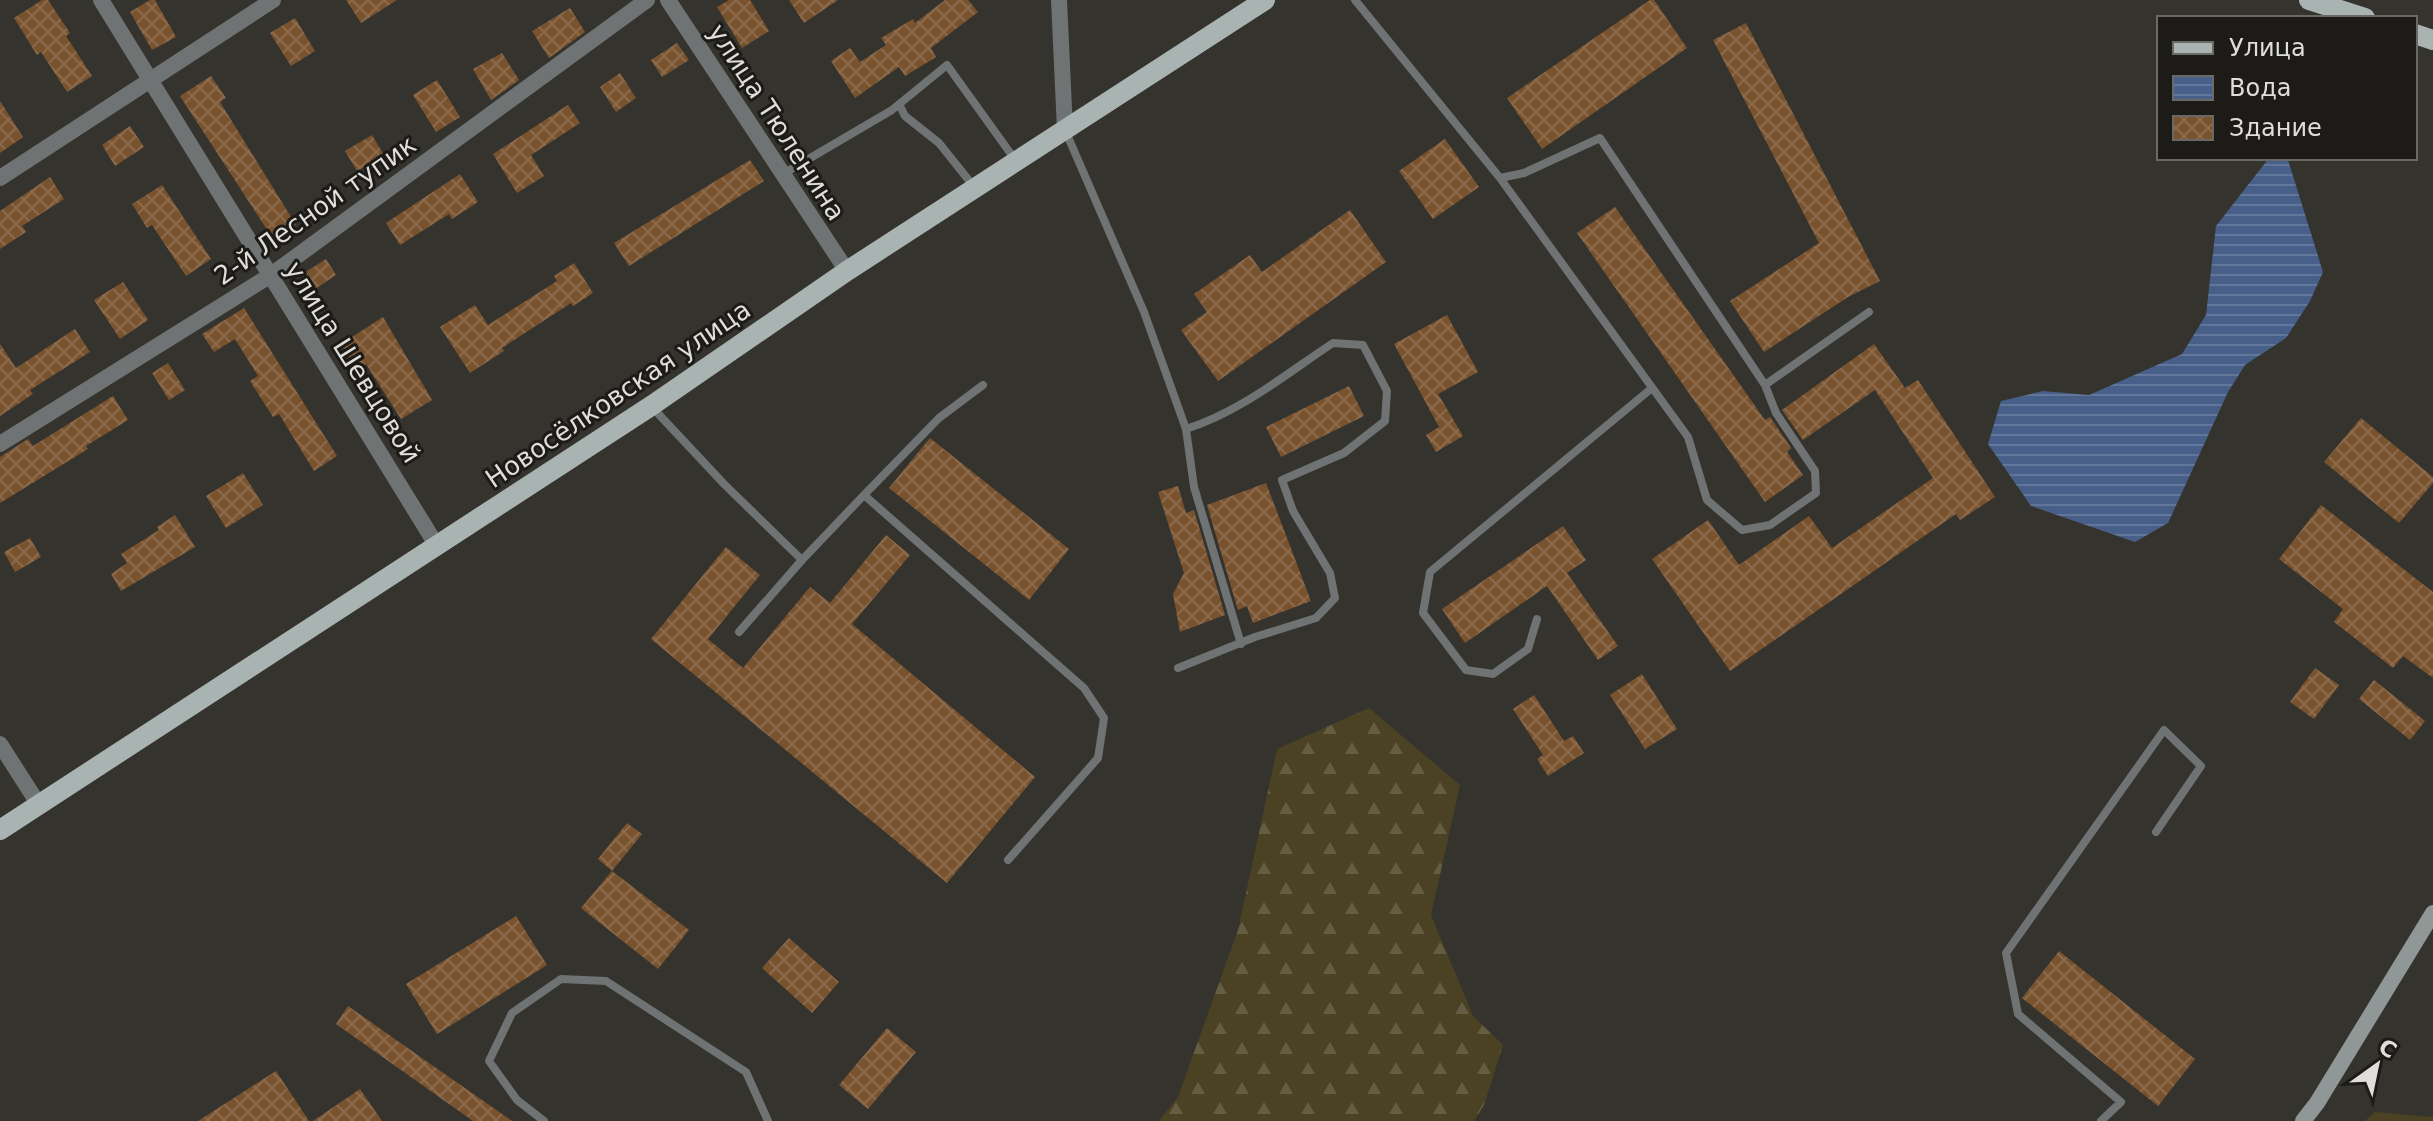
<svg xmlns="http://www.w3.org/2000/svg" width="2433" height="1121" viewBox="0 0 2433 1121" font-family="'DejaVu Sans',sans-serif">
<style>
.forest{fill:url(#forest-firs)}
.water{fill:url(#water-rules)}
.building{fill:url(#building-cross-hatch)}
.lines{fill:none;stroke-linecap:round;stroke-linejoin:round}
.lane{stroke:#6f7373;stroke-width:8}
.street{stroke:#6f7373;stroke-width:16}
.secondary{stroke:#909797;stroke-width:16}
.primary{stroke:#a9b3b2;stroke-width:20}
.labels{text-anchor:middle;stroke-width:6;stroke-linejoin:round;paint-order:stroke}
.street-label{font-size:26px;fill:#dfdeda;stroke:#1c1b18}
</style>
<defs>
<pattern id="forest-firs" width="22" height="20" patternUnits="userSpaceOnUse" patternTransform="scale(2)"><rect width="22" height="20" fill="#4a4222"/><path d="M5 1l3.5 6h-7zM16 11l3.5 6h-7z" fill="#645d42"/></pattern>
<pattern id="water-rules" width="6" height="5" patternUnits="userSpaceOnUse" patternTransform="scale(2)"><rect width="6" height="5" fill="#485f89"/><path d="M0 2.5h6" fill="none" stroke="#627699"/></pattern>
<pattern id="building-cross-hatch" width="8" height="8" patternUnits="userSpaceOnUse" patternTransform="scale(2)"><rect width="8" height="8" fill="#79522e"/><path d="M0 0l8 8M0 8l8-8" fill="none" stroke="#8c6a4c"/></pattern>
</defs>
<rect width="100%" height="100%" fill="#35332d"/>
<path class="forest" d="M1369 708 1460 785 1431 915 1473 1016 1503 1045 1484 1105 1474 1121H1159L1178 1097 1238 930 1277 749Z
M2375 1112 2433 1117V1121H2365Z"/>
<path class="water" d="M2269 158 2288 160 2323 272 2310 301 2286 338 2245 365 2228 392 2168 523 2135 542 2031 506 1988 444 2001 401 2043 391 2089 395 2182 354 2206 315 2216 226Z"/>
<path class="building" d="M42 0H48L70 33 66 36 92 76 67 92 41 52 37 55 14 18Z
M150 0H155L176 37 152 50 130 12Z
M346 0H397L361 23Z
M729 0H750L769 31 742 48 717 7Z
M789 0H838L804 23Z
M945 0H968L978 12 931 48 936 57 905 76 899 67 855 98 831 61 850 48 860 62 886 45 881 38 913 19 915 23Z
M1650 0H1654L1687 48 1542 149 1507 98Z
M570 8 585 32 549 58 532 31Z
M295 18 315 51 291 66 270 33Z
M1746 23 1880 281 1848 297 1764 352 1730 301 1819 243 1713 40Z
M677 43 689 60 662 77 651 60Z
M502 53 519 80 491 100 473 69Z
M620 73 636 98 616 112 600 87Z
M211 76 226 98 220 102 296 225 273 239 180 96Z
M437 80 460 117 436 132 413 95Z
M0 101 23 137 0 153Z
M568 105 580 123 531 155 544 176 517 193 493 154Z
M130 126 144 147 115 166 102 145Z
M372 135 384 155 357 171 345 151Z
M1445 139 1479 187 1433 219 1399 171Z
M750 160 764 181 629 266 614 243Z
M460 174 478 202 452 219 449 214 400 245 386 223Z
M50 177 64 199 22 226 26 232 0 249V211Z
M162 185 211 259 186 276 152 225 147 228 132 204Z
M1615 207 1765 420 1770 417 1791 448 1787 452 1803 475 1765 502 1577 233Z
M1350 210 1386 262 1218 381 1181 330 1207 312 1194 294 1250 255 1262 272Z
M326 259 336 275 312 291 301 275Z
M574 263 593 293 573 306 571 303 502 348 504 351 470 373 440 327 475 305 488 325 557 281 554 276Z
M123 282 148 320 120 339 94 300Z
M244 308 337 456 314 471 279 414 273 417 250 381 258 376 235 339 214 352 202 334Z
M1447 315 1478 372 1438 394 1463 436 1436 452 1426 435 1439 427 1394 344Z
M383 317 432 400 401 419 366 364 357 369 341 344Z
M75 329 90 352 30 390 33 394 0 416V344L16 368Z
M1874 344 1905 388 1918 380 1995 497 1960 520 1956 514 1730 671 1652 559 1708 520 1739 565 1809 516 1832 548 1933 478 1875 390 1803 440 1782 410Z
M168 363 185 390 169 400 152 373Z
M1349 386 1364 416 1281 457 1266 427Z
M113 396 128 420 86 446 88 449 0 503V457L28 439 33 446Z
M2361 418 2433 477V483L2399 523 2324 462Z
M930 438 1069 549 1029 600 889 488Z
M243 473 263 505 226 528 206 496Z
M1266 483 1311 601 1253 623 1247 606 1238 610 1207 505Z
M1178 486 1186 513 1194 510 1225 615 1180 632 1173 594 1184 573 1158 492Z
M2321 505 2433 592V678L2403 656 2393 668 2334 622 2343 609 2279 559Z
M175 515 195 547 121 591 111 574 127 563 121 554 159 530 157 527Z
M1563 526 1586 560 1567 573 1618 646 1598 660 1547 586 1465 643 1442 609Z
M886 535 910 555 852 624 1035 777 947 883 651 639 726 547 760 575 708 639 743 668 810 587 830 603Z
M30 538 41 557 15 572 4 552Z
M2315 668 2339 685 2314 719 2290 702Z
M1642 674 1677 729 1645 749 1610 695Z
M2374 680 2425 721 2410 740 2359 699Z
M1534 695 1564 741 1573 736 1584 753 1548 776 1537 759 1543 755 1513 709Z
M627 823 642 834 612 871 598 859Z
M612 871 689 930 658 969 581 908Z
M516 916 547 965 437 1034 406 984Z
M789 938 839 982 812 1013 762 968Z
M2059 951 2195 1059 2158 1106 2022 998Z
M348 1006 429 1063 512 1121H473L336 1024Z
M887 1028 916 1052 868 1109 839 1085Z
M276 1071 309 1121H198Z
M360 1089 382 1121H313Z"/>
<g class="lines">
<path class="lane" d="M1355 0 1500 178 1524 173 1600 138 1765 385
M899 104 905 116 939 143 975 188
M1065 130 1144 312 1186 429C1240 412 1286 374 1333 343L1363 345 1387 391 1385 421 1344 453 1282 480 1293 511 1330 573 1335 598 1316 618 1255 637 1178 668
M783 174 892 110 947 65 1016 161
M1500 178 1688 437 1707 500 1742 530 1770 525 1816 493 1815 471 1776 413 1765 385 1869 312
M651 406 724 484 802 560 864 495 1084 688 1104 718 1098 758 1008 860
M1186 429 1194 487 1241 644
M864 495 939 418 983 385
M1537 619 1528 649 1493 674 1466 670 1423 613 1430 572 1652 388
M739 632 802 560
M544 1121 517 1100 489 1061 512 1013 561 979 606 981 746 1072 768 1121
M2101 1121 2121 1102 2018 1014 2006 953 2164 730 2201 766 2156 832"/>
<path class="street" d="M101 0 437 546
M668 0 847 271
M1059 0 1065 130
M0 178 273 0
M0 444 271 275 647 0
M0 744 39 805"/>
<path class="secondary" d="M2303 1121 2317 1103 2433 913"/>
<path class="primary" d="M2309 0 2365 18
M2415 34 2433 40
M0 830 651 406 847 271 1265 0"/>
</g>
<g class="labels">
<g class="street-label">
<text transform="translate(777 122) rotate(57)" y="9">улица Тюленина</text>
<text transform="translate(315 210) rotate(-35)" y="9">2-й Лесной тупик</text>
<text transform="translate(353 362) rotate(58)" y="9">улица Шевцовой</text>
<text transform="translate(618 394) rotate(-34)" y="9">Новосёлковская улица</text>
</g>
</g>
<rect x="2157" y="16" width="260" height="144" fill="#1c1b18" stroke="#6a6966" stroke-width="2"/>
<rect x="2173" y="42" width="40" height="12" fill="#a9b3b2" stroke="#6a6966" stroke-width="2"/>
<text x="2229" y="56" font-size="24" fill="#dfdeda">Улица</text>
<rect x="2173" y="76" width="40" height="24" fill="url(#water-rules)" stroke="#6a6966" stroke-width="2"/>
<text x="2229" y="96" font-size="24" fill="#dfdeda">Вода</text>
<rect x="2173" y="116" width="40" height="24" fill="url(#building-cross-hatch)" stroke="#6a6966" stroke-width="2"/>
<text x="2229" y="136" font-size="24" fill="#dfdeda">Здание</text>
<g transform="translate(2377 1065) rotate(33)" stroke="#1c1b18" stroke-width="6" paint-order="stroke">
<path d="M0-6L14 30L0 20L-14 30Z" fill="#dfdeda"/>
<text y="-12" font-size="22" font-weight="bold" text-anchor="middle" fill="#dfdeda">С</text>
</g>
</svg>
